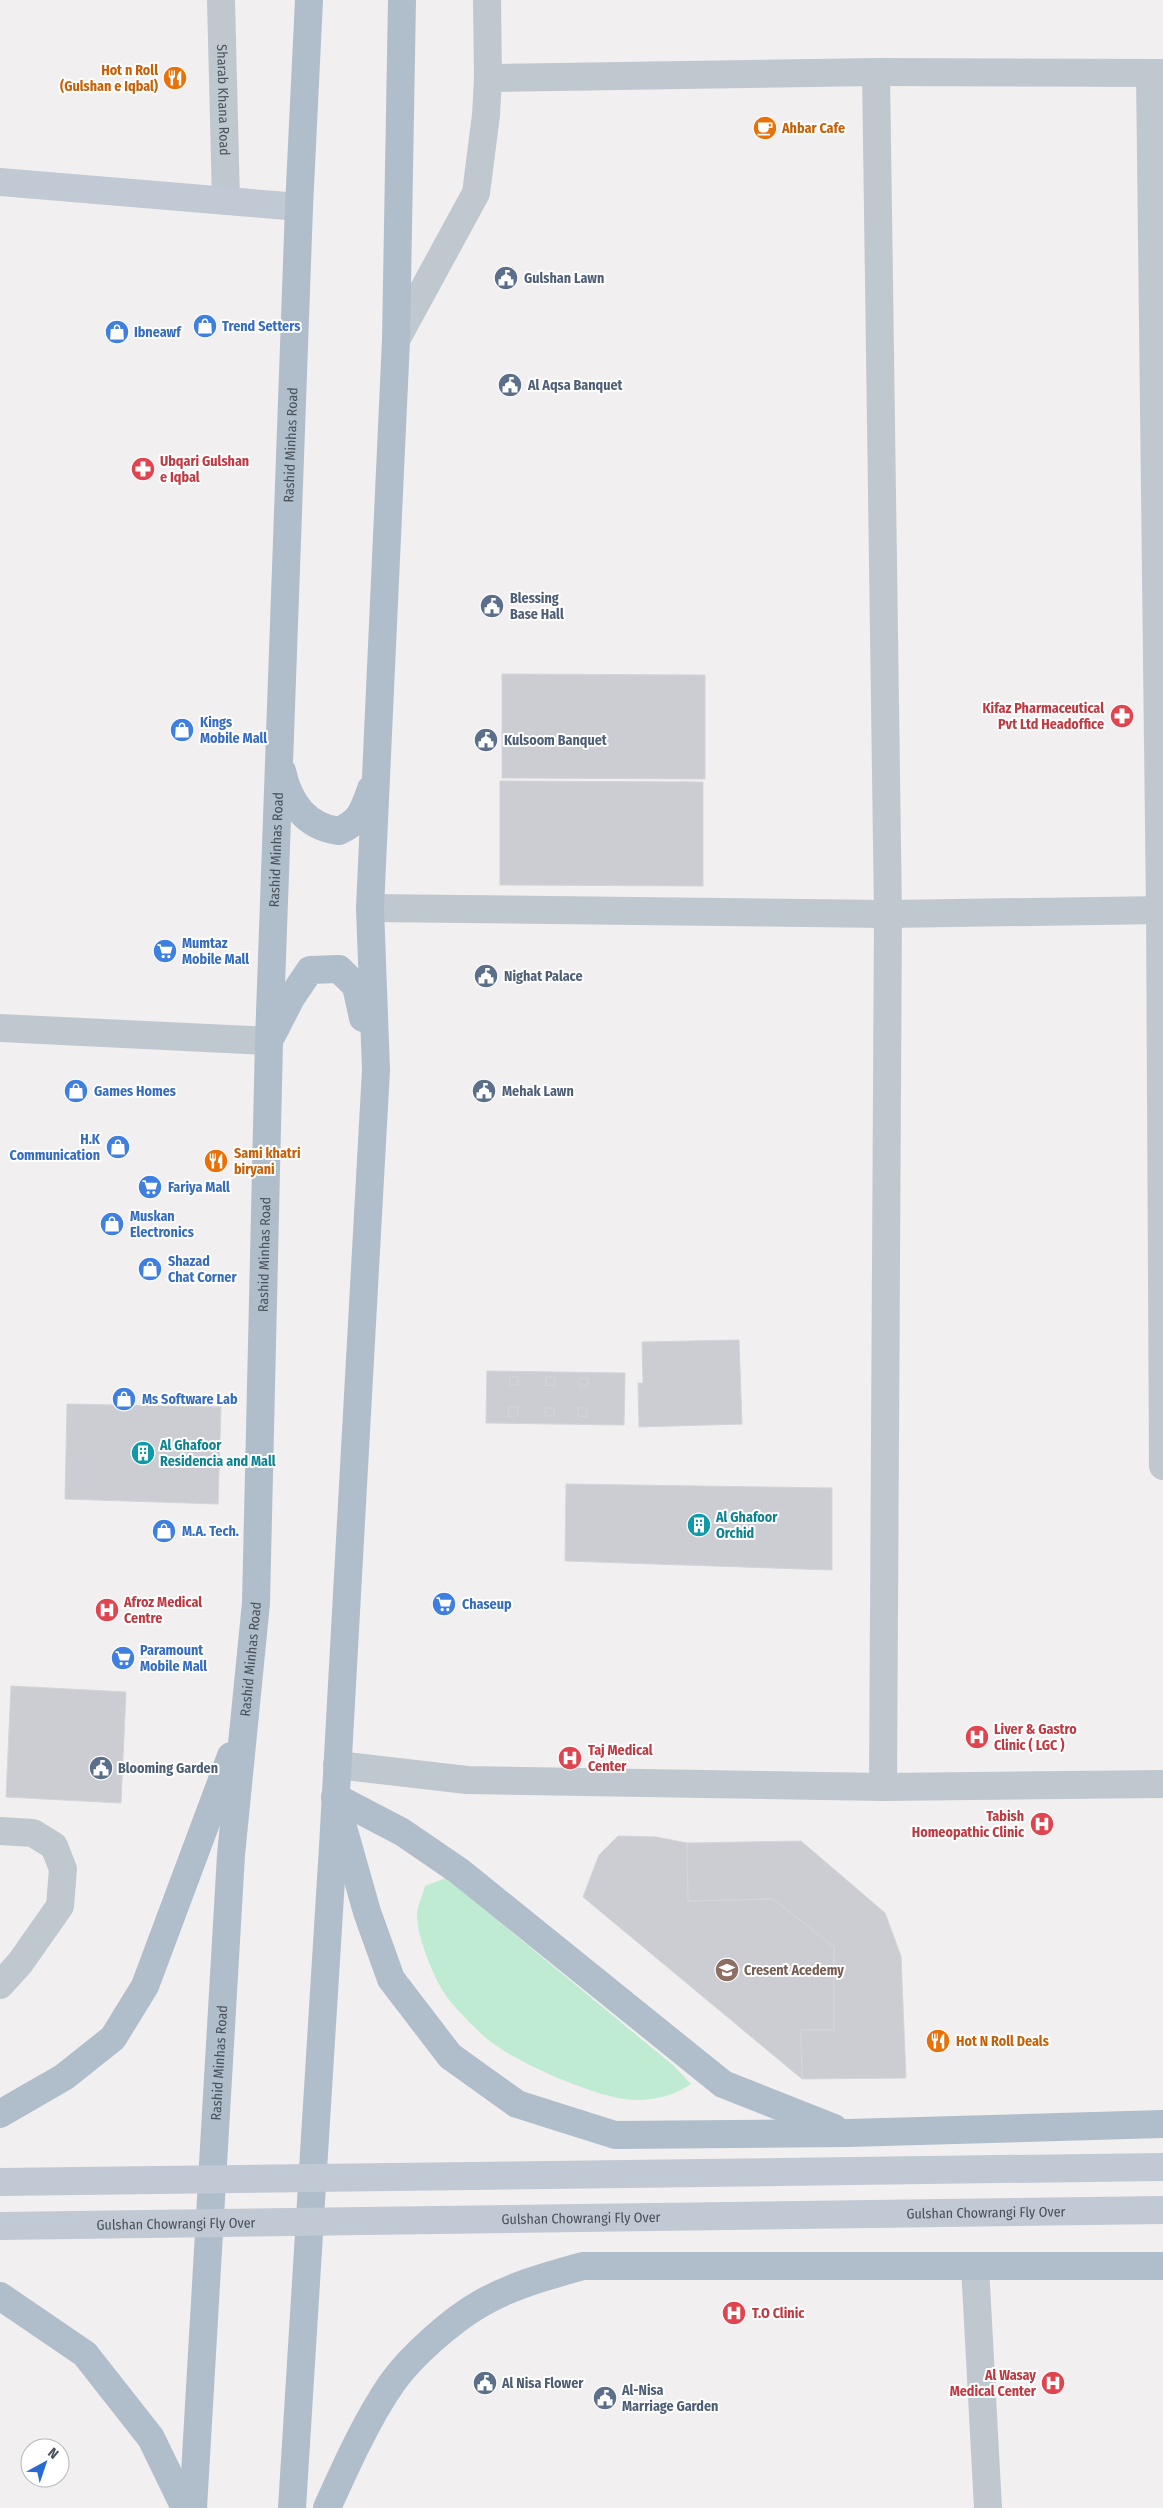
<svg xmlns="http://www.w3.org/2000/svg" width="1163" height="2508" viewBox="0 0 1163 2508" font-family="'Fira Sans Condensed',sans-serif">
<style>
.green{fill:#c0ebd3}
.building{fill:#cccdd3;stroke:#d3d5d9}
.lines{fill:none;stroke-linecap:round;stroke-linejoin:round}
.street{stroke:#c0c8cf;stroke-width:28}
.secondary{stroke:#c1c9d4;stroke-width:28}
.primary{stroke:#b0bdcb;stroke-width:28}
.secondary-bridge{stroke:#c1c9d4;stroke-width:28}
.labels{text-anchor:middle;stroke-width:4;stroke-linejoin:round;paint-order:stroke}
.food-label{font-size:14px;font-weight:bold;fill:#c56008;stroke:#fff;text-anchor:start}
.street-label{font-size:14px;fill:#48515a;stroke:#fff}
.service-label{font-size:14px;font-weight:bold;fill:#4e5e75;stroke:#fff;text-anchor:start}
.shop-label{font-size:14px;font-weight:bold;fill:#366cbe;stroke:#fff;text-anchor:start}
.health-label{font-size:14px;font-weight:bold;fill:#be3a42;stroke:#fff;text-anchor:start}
.culture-label{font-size:14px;font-weight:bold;fill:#0d838f;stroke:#fff;text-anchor:start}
.education-label{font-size:14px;font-weight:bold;fill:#785e54;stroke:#fff;text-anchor:start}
</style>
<rect width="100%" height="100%" fill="#f1efef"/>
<path class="green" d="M446 1878 674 2066 691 2084C675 2095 656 2100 637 2100 600 2100 515 2062 487 2039 475 2028 453 2007 445 1994 433 1977 417 1936 417 1915 417 1906 423 1895 425 1886Z"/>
<path class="building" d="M502 674 705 675V779L502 778Z
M500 781 703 782V886L500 885Z
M739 1340 742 1424 639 1427 638 1383H643L642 1342Z
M487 1371 625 1373 624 1425 486 1423Z
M510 1376 518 1377V1385H510Z
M546 1377H555V1386L546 1385Z
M580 1378H588V1386H579Z
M67 1404 221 1407 218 1504 65 1499Z
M509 1407H518L517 1416H508Z
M545 1408H554V1416H545Z
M578 1408H587V1417L578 1416Z
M566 1484 832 1488V1570L565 1561Z
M11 1686 126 1692 121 1803 6 1797Z
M618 1836 656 1837 687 1843 688 1901 773 1899 834 1947V2030H801L802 2079 583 1897 599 1855Z
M801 1841 885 1913 901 1956 906 2078 802 2079 801 2030H834V1947L773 1899 688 1901 687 1843Z"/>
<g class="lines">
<g class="street">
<path id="s1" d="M221 0 226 201"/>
<path d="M487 0 488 78"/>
<path d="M876 72 888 914 883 1787"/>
<path d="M1150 73 1160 910 1163 1466"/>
<path d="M396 340 476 193 486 115 488 78 876 72 1163 73"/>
<path d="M370 908 888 914 1163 910"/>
<path d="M0 1028 269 1041"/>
<path d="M337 1765 467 1780 883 1787 1163 1784"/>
<path d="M0 1831 33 1833 54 1846 63 1869 60 1906 20 1963 0 1985"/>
<path d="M975 2266 988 2508"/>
</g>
<path class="secondary" d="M0 182 299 207"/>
<g class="primary">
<path d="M282 771C289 803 306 827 339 831 361 821 363 811 371 789"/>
<path d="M272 1035 291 998 310 970 339 969 356 986 363 1018"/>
<path d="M335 1797 402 1832 459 1871 723 2084 834 2128"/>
<path d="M341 1820 367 1912 391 1979 450 2056 517 2104 615 2135 848 2133 1163 2124"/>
<path d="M0 2114 64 2077 113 2038 145 1986 231 1756"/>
<path d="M0 2296 85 2354 151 2438 185 2508"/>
<path id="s2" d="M193 2508 231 1855 256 1603 269 1041 299 207 309 0"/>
<path d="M292 2508 333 1847 376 1070 370 908 396 340 402 0"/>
<path d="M327 2508C345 2468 367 2419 392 2383 411 2356 452 2320 480 2304 512 2285 548 2276 583 2266H1163"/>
</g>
<g class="secondary-bridge">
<path d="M0 2182 1163 2167"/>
<path id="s3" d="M0 2226 1163 2210"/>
</g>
</g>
<defs>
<g id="restaurant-disc" transform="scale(1.25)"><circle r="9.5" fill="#e8710a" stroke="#fff"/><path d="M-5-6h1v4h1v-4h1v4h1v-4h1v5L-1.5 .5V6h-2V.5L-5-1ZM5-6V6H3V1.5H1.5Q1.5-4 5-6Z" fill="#fff"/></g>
<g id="cafe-disc" transform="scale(1.25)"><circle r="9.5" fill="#e8710a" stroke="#fff"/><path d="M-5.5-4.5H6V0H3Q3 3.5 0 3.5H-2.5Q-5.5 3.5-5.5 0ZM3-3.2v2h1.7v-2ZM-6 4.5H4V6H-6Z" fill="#fff"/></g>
<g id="civic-disc" transform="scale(1.25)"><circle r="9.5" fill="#5c6f8a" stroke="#fff"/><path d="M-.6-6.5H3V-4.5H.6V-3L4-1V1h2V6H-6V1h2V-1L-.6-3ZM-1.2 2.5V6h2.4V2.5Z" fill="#fff"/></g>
<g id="shop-disc" transform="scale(1.25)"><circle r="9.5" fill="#3f7fe0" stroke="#fff"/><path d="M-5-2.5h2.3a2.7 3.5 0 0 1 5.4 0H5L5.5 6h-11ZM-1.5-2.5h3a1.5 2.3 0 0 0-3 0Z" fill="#fff"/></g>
<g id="pharmacy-disc" transform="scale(1.25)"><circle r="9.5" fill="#e0444e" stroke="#fff"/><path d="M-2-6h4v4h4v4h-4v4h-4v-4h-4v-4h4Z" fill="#fff"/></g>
<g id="supermarket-disc" transform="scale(1.25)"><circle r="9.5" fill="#3f7fe0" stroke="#fff"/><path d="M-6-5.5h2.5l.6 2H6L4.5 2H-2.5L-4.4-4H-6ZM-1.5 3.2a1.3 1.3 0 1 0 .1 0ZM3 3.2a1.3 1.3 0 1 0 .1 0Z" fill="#fff"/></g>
<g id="building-disc" transform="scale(1.25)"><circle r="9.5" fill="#0f9aa8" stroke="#fff"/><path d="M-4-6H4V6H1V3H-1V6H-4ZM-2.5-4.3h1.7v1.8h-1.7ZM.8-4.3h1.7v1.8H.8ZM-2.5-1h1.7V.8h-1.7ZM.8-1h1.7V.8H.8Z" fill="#fff"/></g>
<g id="hospital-disc" transform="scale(1.25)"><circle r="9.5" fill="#e0444e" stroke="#fff"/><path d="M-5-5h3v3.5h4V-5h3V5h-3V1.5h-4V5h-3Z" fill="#fff"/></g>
<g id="school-disc" transform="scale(1.25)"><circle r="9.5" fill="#8d6e63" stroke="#fff"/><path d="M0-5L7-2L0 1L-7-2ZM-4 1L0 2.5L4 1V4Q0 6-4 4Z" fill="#fff"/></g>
</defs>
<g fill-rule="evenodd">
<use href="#restaurant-disc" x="175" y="78"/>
<use href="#cafe-disc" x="765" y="128"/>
<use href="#civic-disc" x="506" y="278"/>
<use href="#shop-disc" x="205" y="326"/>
<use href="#shop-disc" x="117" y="332"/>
<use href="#civic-disc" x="510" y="385"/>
<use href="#pharmacy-disc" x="143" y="469"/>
<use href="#civic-disc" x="492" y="606"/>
<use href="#pharmacy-disc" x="1122" y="716"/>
<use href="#shop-disc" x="182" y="730"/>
<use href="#civic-disc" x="486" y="740"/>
<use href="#supermarket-disc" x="165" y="951"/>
<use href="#civic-disc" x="486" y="976"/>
<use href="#shop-disc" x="76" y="1091"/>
<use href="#civic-disc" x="484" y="1091"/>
<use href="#shop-disc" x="118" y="1147"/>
<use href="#restaurant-disc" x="216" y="1161"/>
<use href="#supermarket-disc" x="150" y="1187"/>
<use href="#shop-disc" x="112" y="1224"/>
<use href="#shop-disc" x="150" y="1269"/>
<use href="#shop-disc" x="124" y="1399"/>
<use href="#building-disc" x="143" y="1453"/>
<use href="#building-disc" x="699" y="1525"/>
<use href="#shop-disc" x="164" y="1531"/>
<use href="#supermarket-disc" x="444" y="1604"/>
<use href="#hospital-disc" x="107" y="1610"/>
<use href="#supermarket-disc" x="123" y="1658"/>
<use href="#hospital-disc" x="977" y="1737"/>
<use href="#hospital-disc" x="570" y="1758"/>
<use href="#civic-disc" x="101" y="1768"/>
<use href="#hospital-disc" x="1042" y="1824"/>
<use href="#school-disc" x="727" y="1970"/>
<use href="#restaurant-disc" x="938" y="2041"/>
<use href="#hospital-disc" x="734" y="2313"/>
<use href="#civic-disc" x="485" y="2383"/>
<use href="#hospital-disc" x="1053" y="2383"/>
<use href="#civic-disc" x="605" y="2398"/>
</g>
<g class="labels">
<g class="food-label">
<text x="158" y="75" text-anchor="end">Hot n Roll<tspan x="158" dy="16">(Gulshan e Iqbal)</tspan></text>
<text x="782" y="133">Ahbar Cafe</text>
<text x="234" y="1158">Sami khatri<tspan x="234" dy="16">biryani</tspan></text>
<text x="956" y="2046">Hot N Roll Deals</text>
</g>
<g class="street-label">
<text dy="5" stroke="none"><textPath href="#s1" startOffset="100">Sharab Khana Road</textPath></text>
<text dy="5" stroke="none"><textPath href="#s2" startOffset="2066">Rashid Minhas Road</textPath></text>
<text dy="5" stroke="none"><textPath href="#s2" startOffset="1661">Rashid Minhas Road</textPath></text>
<text dy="5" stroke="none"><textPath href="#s2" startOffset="1256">Rashid Minhas Road</textPath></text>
<text dy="5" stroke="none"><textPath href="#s2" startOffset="851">Rashid Minhas Road</textPath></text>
<text dy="5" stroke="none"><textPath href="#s2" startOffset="446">Rashid Minhas Road</textPath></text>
<text dy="5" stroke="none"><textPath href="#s3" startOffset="986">Gulshan Chowrangi Fly Over</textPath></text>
<text dy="5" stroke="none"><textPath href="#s3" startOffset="581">Gulshan Chowrangi Fly Over</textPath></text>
<text dy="5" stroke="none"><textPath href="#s3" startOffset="176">Gulshan Chowrangi Fly Over</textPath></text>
</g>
<g class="service-label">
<text x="524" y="283">Gulshan Lawn</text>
<text x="528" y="390">Al Aqsa Banquet</text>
<text x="510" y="603">Blessing<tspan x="510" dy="16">Base Hall</tspan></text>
<text x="504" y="745">Kulsoom Banquet</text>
<text x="504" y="981">Nighat Palace</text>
<text x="502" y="1096">Mehak Lawn</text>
<text x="118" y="1773">Blooming Garden</text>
<text x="502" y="2388">Al Nisa Flower</text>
<text x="622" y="2395">Al-Nisa<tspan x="622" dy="16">Marriage Garden</tspan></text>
</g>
<g class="shop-label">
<text x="222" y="331">Trend Setters</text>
<text x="134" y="337">Ibneawf</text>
<text x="200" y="727">Kings<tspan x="200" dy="16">Mobile Mall</tspan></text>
<text x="182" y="948">Mumtaz<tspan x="182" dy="16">Mobile Mall</tspan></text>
<text x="94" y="1096">Games Homes</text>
<text x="100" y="1144" text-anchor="end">H.K<tspan x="100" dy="16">Communication</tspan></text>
<text x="168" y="1192">Fariya Mall</text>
<text x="130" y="1221">Muskan<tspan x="130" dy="16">Electronics</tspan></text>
<text x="168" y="1266">Shazad<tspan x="168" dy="16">Chat Corner</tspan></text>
<text x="142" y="1404">Ms Software Lab</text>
<text x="182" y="1536">M.A. Tech.</text>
<text x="462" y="1609">Chaseup</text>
<text x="140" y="1655">Paramount<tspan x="140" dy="16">Mobile Mall</tspan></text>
</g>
<g class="health-label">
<text x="160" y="466">Ubqari Gulshan<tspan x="160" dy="16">e Iqbal</tspan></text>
<text x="1104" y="713" text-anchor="end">Kifaz Pharmaceutical<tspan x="1104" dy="16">Pvt Ltd Headoffice</tspan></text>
<text x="124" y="1607">Afroz Medical<tspan x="124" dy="16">Centre</tspan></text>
<text x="994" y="1734">Liver &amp; Gastro<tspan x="994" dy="16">Clinic ( LGC )</tspan></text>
<text x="588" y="1755">Taj Medical<tspan x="588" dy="16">Center</tspan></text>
<text x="1024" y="1821" text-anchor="end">Tabish<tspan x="1024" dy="16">Homeopathic Clinic</tspan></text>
<text x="752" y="2318">T.O Clinic</text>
<text x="1036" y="2380" text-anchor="end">Al Wasay<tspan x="1036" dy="16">Medical Center</tspan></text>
</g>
<g class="culture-label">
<text x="160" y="1450">Al Ghafoor<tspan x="160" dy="16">Residencia and Mall</tspan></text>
<text x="716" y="1522">Al Ghafoor<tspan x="716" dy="16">Orchid</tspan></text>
</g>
<g class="education-label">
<text x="744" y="1975">Cresent Acedemy</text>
</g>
</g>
<g transform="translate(45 2463) rotate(40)"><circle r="24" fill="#ffffff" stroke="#b6b9bd"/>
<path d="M0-4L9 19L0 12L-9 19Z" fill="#286ad1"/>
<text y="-8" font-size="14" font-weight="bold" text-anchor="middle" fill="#48515a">N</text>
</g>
</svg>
